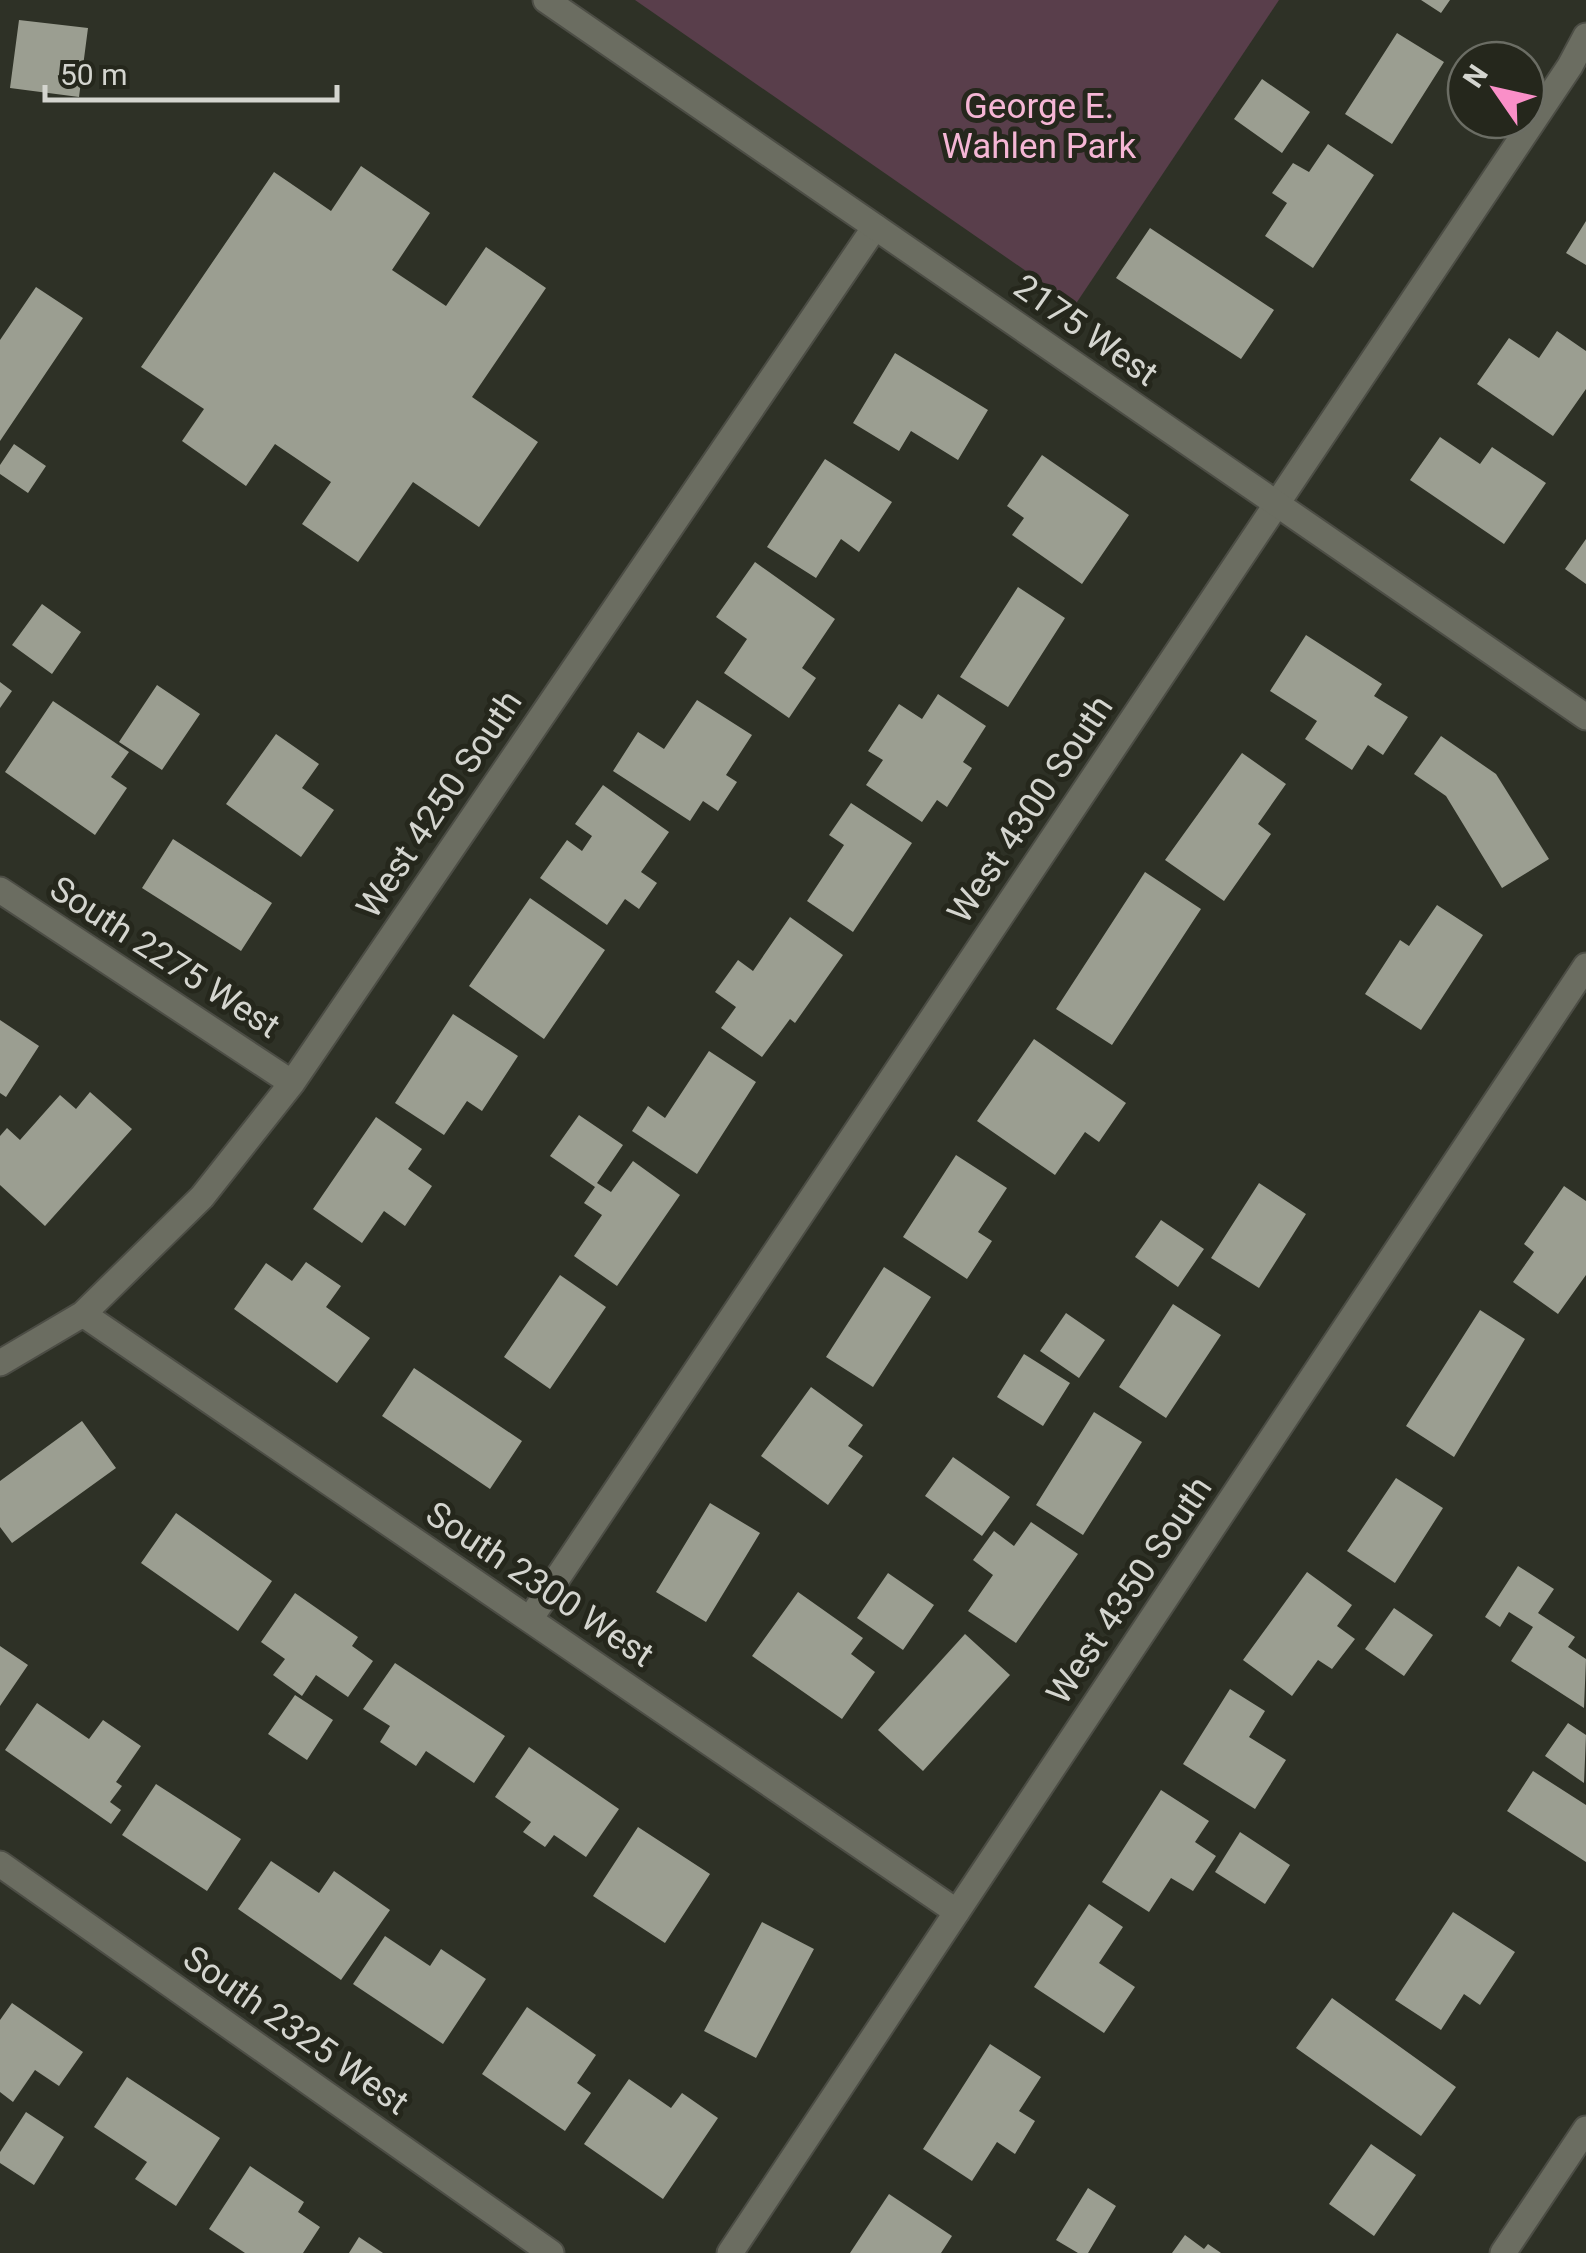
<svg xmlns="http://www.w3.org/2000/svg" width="1586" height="2253" viewBox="0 0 1586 2253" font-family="Roboto,sans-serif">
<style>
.green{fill:#593e4b}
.building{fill:#9b9e91}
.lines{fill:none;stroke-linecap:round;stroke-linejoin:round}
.minor-casing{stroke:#4c4d45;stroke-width:29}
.tertiary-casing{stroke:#4c4d45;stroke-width:29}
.minor{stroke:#6b6d61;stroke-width:25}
.tertiary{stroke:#6b6d61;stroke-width:25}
.labels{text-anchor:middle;stroke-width:10;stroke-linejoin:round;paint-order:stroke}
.park-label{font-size:35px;fill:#f5b6d5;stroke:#25271c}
.street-label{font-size:35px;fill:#d4d5cf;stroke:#25271c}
</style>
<rect width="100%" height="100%" fill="#2e3126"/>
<path class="green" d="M635 0H1279L1075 305Z"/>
<path class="building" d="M1421 0H1450L1441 13Z
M19 20 88 28 79 97 10 88Z
M1397 33 1444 62 1392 144 1345 114Z
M1262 79 1310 112 1282 153 1234 119Z
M1328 144 1374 175 1313 268 1265 236 1287 203 1272 193 1293 163 1309 172Z
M361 166 430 213 392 270 446 306 486 247 546 288 472 397 538 442 479 527 413 482 358 562 302 524 331 482 275 444 246 486 182 441 204 409 141 367 274 172 331 211Z
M1586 221V265L1566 253Z
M1150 228 1274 310 1241 359 1116 278Z
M36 287 83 318 0 441V340Z
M1557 331 1586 351V389L1553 436 1477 384 1509 338 1539 358Z
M895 353 988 410 958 460 911 431 899 451 853 423Z
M1440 437 1480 464 1492 447 1546 483 1504 544 1410 480Z
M14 444 46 466 28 493 0 474V465Z
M1042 455 1129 515 1082 584 1012 535 1024 518 1007 506Z
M825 459 892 502 859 552 841 539 816 578 767 547Z
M1586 539V584L1565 569Z
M755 562 835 619 802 668 816 678 789 718 724 673 747 639 716 617Z
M1018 587 1065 618 1008 707 960 677Z
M42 604 81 632 52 674 12 645Z
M1306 635 1382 684 1374 696 1408 717 1383 755 1368 745 1352 770 1305 739 1317 721 1270 691Z
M0 682 12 691 0 708Z
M157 685 200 714 162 770 119 742Z
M938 694 986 726 963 762 972 768 947 807 937 800 922 822 866 785 883 760 868 751 899 704 922 719Z
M697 700 752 735 726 775 737 782 718 811 703 801 690 821 613 771 638 732 664 749Z
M53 701 129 752 111 777 127 788 95 835 5 772Z
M276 734 319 764 302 788 334 810 301 857 226 804Z
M1441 736 1496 774 1549 859 1502 888 1446 796 1414 774Z
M1242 753 1286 784 1258 824 1271 834 1224 901 1165 860Z
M603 785 669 832 641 872 657 883 639 909 625 899 607 925 540 878 567 840 582 851 592 836 575 824Z
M851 803 912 843 853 932 807 901 844 845 829 835Z
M173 839 272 903 241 951 142 888Z
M1145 872 1201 909 1112 1045 1056 1009Z
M530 898 605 950 544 1039 469 986Z
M1437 905 1483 935 1421 1030 1365 994 1400 940 1409 946Z
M790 917 843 955 795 1023 790 1019 762 1057 721 1028 736 1007 715 992 738 960 753 971Z
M453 1014 518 1056 482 1111 467 1101 444 1135 395 1103Z
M0 1020 39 1046 6 1097 0 1093Z
M1034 1039 1126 1103 1099 1142 1085 1132 1055 1175 977 1121Z
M709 1051 756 1082 697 1174 632 1131 648 1106 665 1118Z
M90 1092 132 1129 45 1226 0 1185V1136L7 1128 20 1140 60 1095 76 1109Z
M579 1115 623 1145 597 1183 611 1192 633 1161 680 1195 617 1286 574 1256 602 1215 584 1203 595 1187 550 1156Z
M376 1117 422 1149 408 1169 432 1186 405 1226 384 1211 362 1243 313 1209Z
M956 1155 1007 1188 978 1232 992 1241 967 1279 903 1237Z
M1259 1183 1306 1214 1259 1288 1211 1258Z
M1564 1186 1586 1201V1275L1558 1314 1513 1282 1534 1252 1524 1244Z
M1161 1220 1204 1249 1178 1287 1135 1257Z
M306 1262 341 1286 326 1307 370 1338 337 1383 234 1309 266 1263 292 1281Z
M884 1267 931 1297 873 1387 826 1357Z
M560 1275 606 1307 550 1389 504 1357Z
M1173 1304 1221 1335 1166 1418 1119 1387Z
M1480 1310 1525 1339 1454 1457 1406 1426Z
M1066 1313 1105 1340 1079 1378 1040 1351Z
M1024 1354 1070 1383 1043 1426 997 1397Z
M414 1368 522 1441 490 1489 382 1416Z
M811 1387 863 1425 848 1446 863 1456 828 1505 761 1456Z
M1094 1412 1142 1442 1083 1535 1036 1505Z
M82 1421 116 1468 12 1543 0 1527V1481Z
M953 1457 1010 1497 982 1536 925 1496Z
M1396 1478 1443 1508 1395 1583 1347 1551Z
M710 1503 760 1533 706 1622 656 1592Z
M176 1513 272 1581 238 1631 141 1563Z
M1031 1522 1078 1554 1016 1643 968 1611 993 1575 973 1560 994 1531 1014 1546Z
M1518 1566 1554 1589 1538 1613 1575 1637 1568 1647 1586 1659 1584 1708 1511 1661 1533 1627 1509 1612 1500 1627 1485 1617Z
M1307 1572 1352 1605 1337 1626 1355 1639 1332 1669 1318 1660 1292 1696 1243 1660Z
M888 1573 934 1605 903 1650 857 1618Z
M798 1592 863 1638 851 1654 875 1672 842 1719 752 1656Z
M295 1593 358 1637 352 1646 373 1661 348 1697 316 1675 302 1696 273 1675 285 1659 261 1642Z
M1394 1608 1433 1635 1404 1676 1365 1649Z
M965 1634 1010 1675 923 1771 878 1730Z
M0 1646 28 1665 0 1706Z
M395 1663 505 1736 474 1783 426 1751 416 1766 380 1742 390 1726 363 1709Z
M1230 1689 1265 1711 1249 1737 1286 1760 1255 1809 1183 1764Z
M295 1695 333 1720 307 1760 268 1734Z
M37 1703 89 1739 103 1720 141 1746 116 1782 122 1786 110 1802 121 1810 111 1824 5 1750Z
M1568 1723 1586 1735 1584 1783 1545 1756Z
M529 1747 619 1809 586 1857 554 1835 545 1847 523 1832 531 1822 495 1797Z
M1533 1771 1586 1805V1862L1507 1811Z
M156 1784 241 1839 207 1891 122 1835Z
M1161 1790 1209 1821 1195 1842 1216 1856 1193 1891 1171 1878 1149 1912 1102 1882Z
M638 1827 710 1874 665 1943 593 1896Z
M1240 1832 1290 1865 1265 1904 1215 1872Z
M271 1861 319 1893 334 1871 390 1910 341 1980 238 1909Z
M1089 1904 1123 1927 1099 1963 1135 1987 1104 2033 1034 1987Z
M1453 1912 1515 1952 1480 2005 1464 1994 1441 2030 1395 2000Z
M762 1922 814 1949 756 2058 704 2031Z
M385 1936 430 1966 441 1949 486 1979 443 2044 353 1984Z
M1332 1998 1456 2087 1421 2136 1296 2048Z
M12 2003 83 2052 59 2086 35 2070 13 2102 0 2092V2020Z
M527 2007 596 2055 577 2083 591 2093 565 2131 482 2074Z
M990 2044 1041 2077 1019 2111 1035 2121 1015 2154 997 2142 972 2181 923 2149Z
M127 2077 220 2138 176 2206 135 2179 147 2162 94 2127Z
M629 2079 671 2108 682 2093 718 2118 663 2199 584 2144Z
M26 2112 64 2137 34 2185 0 2163V2152Z
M1371 2144 1416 2175 1374 2236 1329 2204Z
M250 2166 304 2202 298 2212 320 2227 303 2253H245L209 2229Z
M1088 2188 1116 2206 1088 2253H1078L1056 2240Z
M889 2194 952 2236 941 2253H850Z
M1185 2235 1204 2249 1208 2244 1221 2253H1172Z
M359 2237 383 2253H349Z"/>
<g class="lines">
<g class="minor-casing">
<path id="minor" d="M0 890 292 1083
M83 1314 957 1912
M0 1363 83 1314 202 1197 292 1083 875 227
M530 1619 1570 66 1586 36
M0 1864 551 2253
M730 2253 1586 966"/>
</g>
<g class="tertiary-casing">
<path id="tertiary" d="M546 0 1586 717
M1503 2253 1586 2129"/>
</g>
<use href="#minor" class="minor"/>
<use href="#tertiary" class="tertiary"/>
</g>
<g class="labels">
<g class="park-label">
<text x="1039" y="118">George E.<tspan x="1039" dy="40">Wahlen Park</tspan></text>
</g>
<g class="street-label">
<text transform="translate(1086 330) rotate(35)" y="12">2175 West</text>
<text transform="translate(439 804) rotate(-56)" y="12">West 4250 South</text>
<text transform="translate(1030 809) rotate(-56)" y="12">West 4300 South</text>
<text transform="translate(165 957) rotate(33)" y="12">South 2275 West</text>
<text transform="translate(540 1584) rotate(34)" y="12">South 2300 West</text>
<text transform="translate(1129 1590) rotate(-56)" y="12">West 4350 South</text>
<text transform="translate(296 2030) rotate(35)" y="12">South 2325 West</text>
</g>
</g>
<g transform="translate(1496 90) rotate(304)"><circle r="48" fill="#25271c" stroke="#6b6d64" stroke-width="2.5"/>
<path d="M0-8L18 38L0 25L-18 38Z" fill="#fa8fc8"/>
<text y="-15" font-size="28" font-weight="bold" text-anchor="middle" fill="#d4d5cf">N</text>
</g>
<path d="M45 85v15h292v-15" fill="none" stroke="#d4d5cf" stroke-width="5"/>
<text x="60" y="85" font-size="30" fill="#d4d5cf" stroke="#25271c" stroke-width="8" paint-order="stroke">50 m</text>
</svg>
